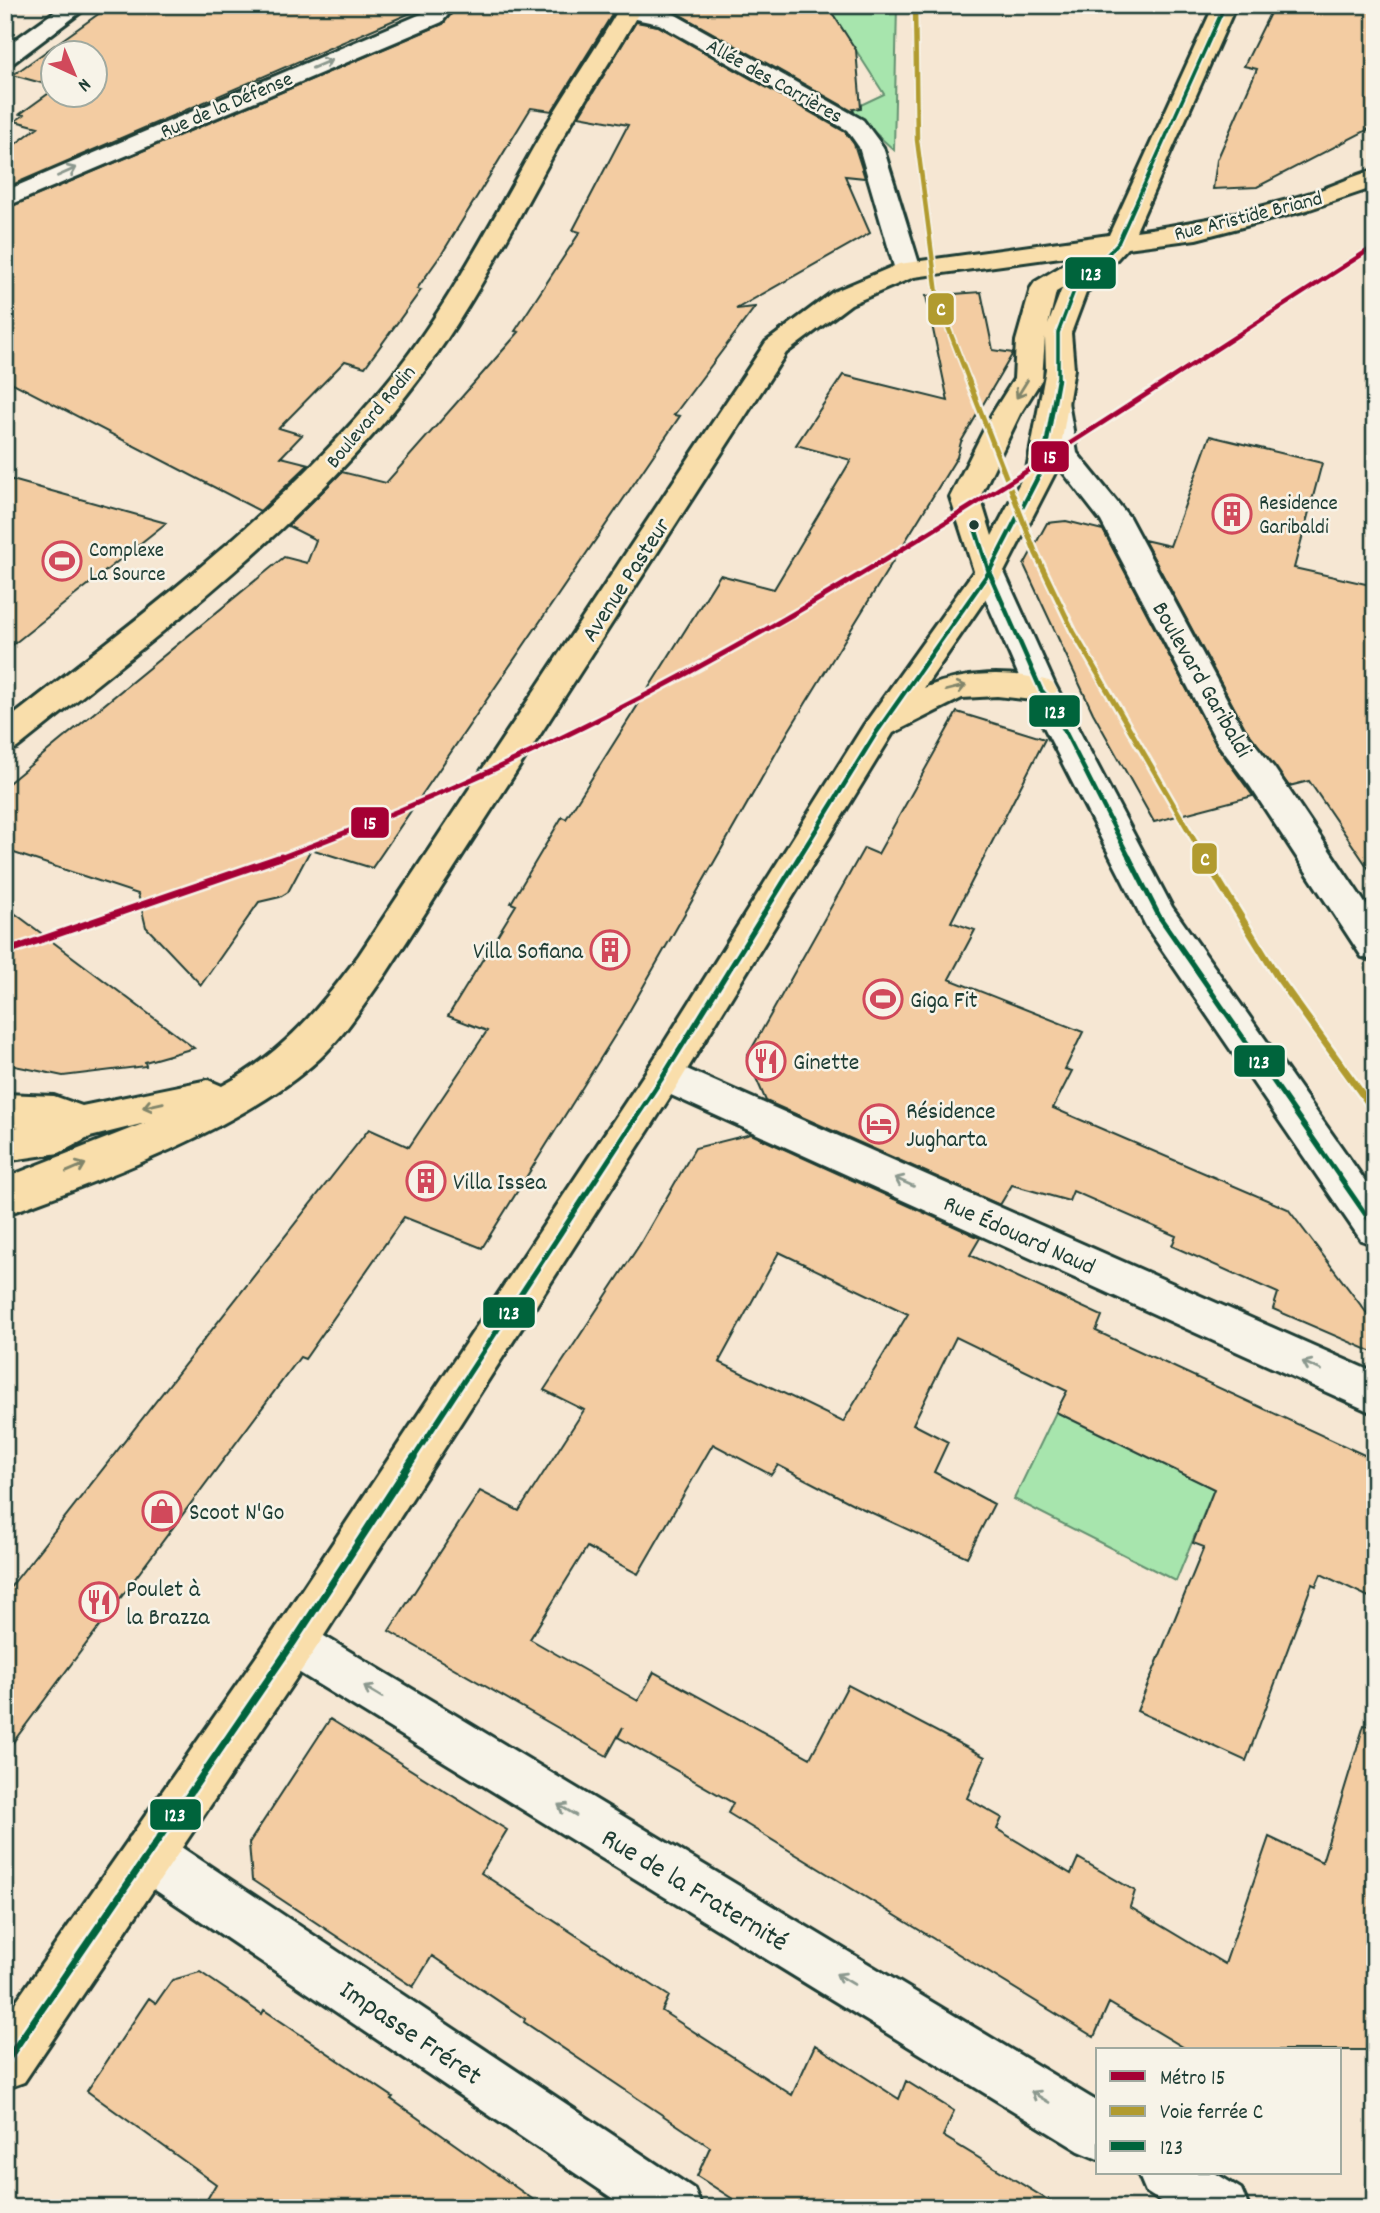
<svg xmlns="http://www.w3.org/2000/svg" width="1380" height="2213" viewBox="0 0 1380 2213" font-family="Dekko,sans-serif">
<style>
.green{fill:#a7e5ad;stroke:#639170;stroke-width:2}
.building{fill:#f3cca2;stroke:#1f3d34;stroke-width:2;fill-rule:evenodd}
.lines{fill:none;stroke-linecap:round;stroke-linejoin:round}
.street-casing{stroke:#1f3d34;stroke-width:6}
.secondary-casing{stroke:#1f3d34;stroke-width:6}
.primary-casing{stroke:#1f3d34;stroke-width:6}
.street{fill:#f7f3e8;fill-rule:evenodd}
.secondary{fill:#f7f3e8;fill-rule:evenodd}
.primary{fill:#f9deab;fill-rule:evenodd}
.bus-1-far3-casing{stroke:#f7f3e8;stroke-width:7}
.bus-1-far2-casing{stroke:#f7f3e8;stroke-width:9}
.bus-1-far1-casing{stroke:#f7f3e8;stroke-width:10}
.bus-1-casing{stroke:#f7f3e8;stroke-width:12}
.bus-1-far3{stroke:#00643c;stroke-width:3.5}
.bus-1-far2{stroke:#00643c;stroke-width:4.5}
.bus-1-far1{stroke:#00643c;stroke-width:5}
.bus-1{stroke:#00643c;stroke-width:7}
.rail-1-far2-casing{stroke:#f7f3e8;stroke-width:8}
.rail-1-far1-casing{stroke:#f7f3e8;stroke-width:10}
.rail-1-casing{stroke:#f7f3e8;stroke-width:12}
.rail-1-far2{stroke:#b19b2f;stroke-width:4.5}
.rail-1-far1{stroke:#b19b2f;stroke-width:5}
.rail-1{stroke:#b19b2f;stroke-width:7}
.metro-1-far2-casing{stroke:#f7f3e8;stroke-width:8}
.metro-1-far1-casing{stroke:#f7f3e8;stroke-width:10}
.metro-1-casing{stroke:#f7f3e8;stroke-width:12}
.metro-1-far2{stroke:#a50034;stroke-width:4.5}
.metro-1-far1{stroke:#a50034;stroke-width:5}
.metro-1{stroke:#a50034;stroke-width:7}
.oneway{stroke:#8b988e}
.oneway2{stroke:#81856a}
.bus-dot{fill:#1f3d34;stroke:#f7f3e8;stroke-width:2.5}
.labels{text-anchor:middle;stroke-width:5;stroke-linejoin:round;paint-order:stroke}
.far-street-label{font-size:21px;fill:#1f3d34;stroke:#f7f3e8}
.far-poi-label{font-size:21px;fill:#1f3d34;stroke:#f7f3e8;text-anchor:start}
.street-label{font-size:24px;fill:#1f3d34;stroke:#f7f3e8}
.poi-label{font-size:24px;fill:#1f3d34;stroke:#f7f3e8;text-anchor:start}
.near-street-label{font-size:28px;fill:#1f3d34;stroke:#f7f3e8}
.line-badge{stroke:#f7f3e8;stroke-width:2.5}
.badge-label{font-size:19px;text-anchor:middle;font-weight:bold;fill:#fff}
</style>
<rect width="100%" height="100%" fill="#f6e7d3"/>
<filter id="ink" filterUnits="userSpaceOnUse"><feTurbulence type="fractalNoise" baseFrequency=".0143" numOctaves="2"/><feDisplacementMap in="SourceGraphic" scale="14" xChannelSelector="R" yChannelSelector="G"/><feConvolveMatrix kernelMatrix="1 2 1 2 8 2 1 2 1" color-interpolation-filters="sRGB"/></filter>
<g filter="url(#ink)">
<path class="green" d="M827 5H897L894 150 850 110 884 94Z
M1056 1412 1214 1489 1176 1581 1014 1499Z"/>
<path class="building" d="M111 5H429L5 188V152L38 127 15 121 24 115 20 114 52 91V94H94V52H52V86L13 75Z
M458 5H618L552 111 531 108 443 252 417 289 421 290 365 367 345 361 279 428 302 435 281 457 309 464 260 511 5 379V209L443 24Z
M646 5H827L856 50 861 108 853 109 854 112 675 12Z
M1274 5H1375V126L1257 187 1213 189 1217 160 1257 69 1244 66Z
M636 22 658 26 845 132 854 144 865 178 845 176 870 233 736 309 755 307 674 415 680 416 372 868 311 849 288 892 280 897 259 902 201 985 146 927 138 894 5 850V786L284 557 307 563 316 540 288 526 342 472 386 483 519 332 515 331 580 232 573 230 628 125 579 116Z
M981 292 993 350 1013 353 961 442 957 457 788 732 622 1024 482 1248 404 1217 305 1359 300 1357 5 1753V1594L369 1129 409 1147 487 1031 448 1016 516 905 511 903 562 817 566 819 720 575 774 589 851 460 796 445 843 375 948 401 926 296Z
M1210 436 1322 463 1294 568 1375 586V878L1309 781 1289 786 1245 728 1144 540 1170 546Z
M5 478 166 523 5 651Z
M1066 521 1103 530 1216 745 1253 796 1154 822 1093 713 1024 565 1047 523Z
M957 712 1045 739 951 922 975 930 949 979 1083 1032 1065 1069 1072 1071 1053 1108 1288 1209 1375 1324V1353L1273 1309 1278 1293 1172 1246 1176 1236 1073 1191 1069 1201 1012 1185 1000 1205 766 1101 747 1057 864 848 878 854Z
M5 906 194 1048 145 1062 146 1066 63 1076 5 1064Z
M751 1134 980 1238 970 1255 1102 1316 1096 1331 1375 1460V1600L1321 1574 1316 1586 1312 1584 1246 1761 1137 1711 1204 1547 1193 1543 1214 1489 1056 1412 1067 1391 956 1337 913 1424 948 1442 934 1472 994 1504 967 1557 855 1505 778 1465 771 1475 713 1444 638 1574 587 1547 530 1639 638 1701 654 1672 810 1758 848 1685 985 1757 967 1798 1002 1818 997 1829 1071 1874 1078 1858 1135 1891 1130 1907 1225 1964 1269 1837 1322 1862 1364 1725 1375 1726V2050H1188L1109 2003 1094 2037 728 1813 733 1803 618 1737 623 1727 607 1756 389 1631 480 1491 519 1511 584 1410 544 1390 640 1244 695 1148ZM779 1252 908 1314 843 1422 719 1362Z
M330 1719 507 1830 481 1873 669 1996 662 2011 792 2095 815 2045 899 2099 906 2081 954 2111 943 2136 1061 2208H747L697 2176 710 2147 524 2022 525 2019 432 1956 413 1987 252 1880 249 1843Z
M200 1972 262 2014 264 2010 393 2097 391 2099 545 2208H202L216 2184 87 2091 149 1998 156 2003 172 1980Z"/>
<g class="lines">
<g class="street-casing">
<path id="street" d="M64 5H90L13 63 5 65V47Z
M633 5 674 14 863 120 883 147 921 270 917 276H899L895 270 859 147 847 130 659 24 621 16 618 11 621 6Z
M664 1059 1375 1373V1414L651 1086 645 1075 651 1064Z
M293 1620 309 1627 1098 2102V2159L1079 2151 277 1659 270 1643 277 1627Z
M148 1830 166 1837 694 2189 702 2208H627L130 1873 123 1855 130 1837Z
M1138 2173H1215L1241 2189 1249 2208H1171L1146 2192Z"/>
</g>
<g class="secondary-casing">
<path id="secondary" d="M433 5H456L442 22 5 207V191L426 12Z
M1054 394 1064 396 1068 402 1077 453 1129 517 1243 729 1274 768 1375 918V961L1362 957 1250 786 1218 744 1101 521 1049 454 1040 402 1044 396Z
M989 562 1000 565 1004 572 1055 685 1172 907 1375 1195V1245L1361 1240 1146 926 1025 690 974 572 978 565Z"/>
</g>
<g class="primary-casing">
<path id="primary" d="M621 5H643C619 49 591 89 566 132 515 222 469 317 404 398 294 534 152 640 17 748L5 752V722C138 618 276 517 384 386 448 309 493 217 543 131 568 88 597 48 621 5Z
M1214 5H1236L1136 231C1197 223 1256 210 1314 192 1335 186 1354 175 1375 170V187L1307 210 1196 239 1127 248 1086 293 1071 333 1074 369 1057 469 1004 572 924 688C965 671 1010 670 1052 682L1057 690 1052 698 1041 701 997 696 962 698 893 733 677 1086 309 1659 24 2082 5 2089V2017L277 1627 651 1064 864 725 974 571 950 497 992 414 1014 379 1016 341 1031 288 1035 282 1082 254 914 277 851 304 786 353 385 975C364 1004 345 1035 319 1059 248 1125 105 1179 13 1212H5V1178L145 1123 90 1137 59 1153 5 1161V1129L19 1127 5 1126V1094L54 1096 82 1106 208 1080 222 1086C282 1054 320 1008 359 955L766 342 833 292 899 264 1109 235ZM1063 288 1061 291 1048 325 1056 292ZM1045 337 1046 369 1027 469 992 536 980 497 1020 414 1042 379Z"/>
</g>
<use href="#street" class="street"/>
<use href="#secondary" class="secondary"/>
<use href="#primary" class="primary"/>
<g class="bus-1-far3-casing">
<path id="bus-1-far3" d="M1058 381V333L1074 291 1118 243 1225 5"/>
</g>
<g class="bus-1-far2-casing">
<path id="bus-1-far2" d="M974 525 989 572 1041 690 1048 698 1130 859
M798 859 876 733 989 572 1042 469 1058 379"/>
</g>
<g class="bus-1-far1-casing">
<path id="bus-1-far1" d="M1129 857 1159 916 1375 1228
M413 1459 664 1075 799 857"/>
</g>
<g class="bus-1-casing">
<path id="bus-1" d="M5 2063 293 1643 414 1457"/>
</g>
<use href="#bus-1-far3" class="bus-1-far3"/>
<use href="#bus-1-far2" class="bus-1-far2"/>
<use href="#bus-1-far1" class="bus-1-far1"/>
<use href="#bus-1" class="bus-1"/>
<g class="rail-1-far2-casing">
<path id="rail-1-far2" d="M915 5 917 140 938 301 969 381"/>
</g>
<g class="rail-1-far1-casing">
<path id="rail-1-far1" d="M968 379 1036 554 1073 631 1205 859"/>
</g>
<g class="rail-1-casing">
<path id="rail-1" d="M1204 857 1277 976 1375 1112"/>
</g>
<use href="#rail-1-far2" class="rail-1-far2"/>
<use href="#rail-1-far1" class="rail-1-far1"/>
<use href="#rail-1" class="rail-1"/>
<g class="metro-1-far2-casing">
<path id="metro-1-far2" d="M1167 381 1375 246"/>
</g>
<g class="metro-1-far1-casing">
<path id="metro-1-far1" d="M277 859C391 816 503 768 611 713 805 615 988 497 1170 379"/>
</g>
<g class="metro-1-casing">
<path id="metro-1" d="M5 952 281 857"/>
</g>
<use href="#metro-1-far2" class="metro-1-far2"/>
<use href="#metro-1-far1" class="metro-1-far1"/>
<use href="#metro-1" class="metro-1"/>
</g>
<defs><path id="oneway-shaft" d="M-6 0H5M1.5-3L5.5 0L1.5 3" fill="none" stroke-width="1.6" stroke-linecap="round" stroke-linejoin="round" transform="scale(1.75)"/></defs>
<g class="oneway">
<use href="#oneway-shaft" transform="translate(322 64) rotate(-23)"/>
<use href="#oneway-shaft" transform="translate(67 172) rotate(-24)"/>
<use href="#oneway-shaft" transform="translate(904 1182) rotate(-156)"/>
<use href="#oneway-shaft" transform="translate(1312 1366) rotate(-156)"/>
<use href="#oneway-shaft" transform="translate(373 1692) rotate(-149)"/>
<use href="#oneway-shaft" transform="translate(567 1810) rotate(-149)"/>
<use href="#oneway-shaft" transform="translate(845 1979) rotate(-149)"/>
<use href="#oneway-shaft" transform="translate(1040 2097) rotate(-149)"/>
</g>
<g class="oneway2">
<use href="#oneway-shaft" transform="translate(1022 389) rotate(122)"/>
<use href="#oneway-shaft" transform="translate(956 688) rotate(-14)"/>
<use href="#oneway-shaft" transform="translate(153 1105) rotate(167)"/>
<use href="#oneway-shaft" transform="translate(76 1168) rotate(-23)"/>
</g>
</g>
<defs>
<g id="building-ring" transform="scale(2.0125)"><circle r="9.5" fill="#f7f3e8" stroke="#d1495b" stroke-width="1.5"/><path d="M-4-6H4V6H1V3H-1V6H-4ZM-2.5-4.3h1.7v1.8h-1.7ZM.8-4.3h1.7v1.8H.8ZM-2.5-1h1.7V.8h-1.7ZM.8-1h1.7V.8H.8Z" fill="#d1495b"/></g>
<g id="stadium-ring" transform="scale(2.0125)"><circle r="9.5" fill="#f7f3e8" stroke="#d1495b" stroke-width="1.5"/><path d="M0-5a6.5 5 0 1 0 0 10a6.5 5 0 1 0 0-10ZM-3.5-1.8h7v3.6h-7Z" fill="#d1495b"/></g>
<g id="restaurant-ring" transform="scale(2.0125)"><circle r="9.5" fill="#f7f3e8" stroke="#d1495b" stroke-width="1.5"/><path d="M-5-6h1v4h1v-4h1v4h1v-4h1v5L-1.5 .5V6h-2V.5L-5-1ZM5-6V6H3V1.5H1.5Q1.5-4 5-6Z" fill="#d1495b"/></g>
<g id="hotel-ring" transform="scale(2.0125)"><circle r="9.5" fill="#f7f3e8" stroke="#d1495b" stroke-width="1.5"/><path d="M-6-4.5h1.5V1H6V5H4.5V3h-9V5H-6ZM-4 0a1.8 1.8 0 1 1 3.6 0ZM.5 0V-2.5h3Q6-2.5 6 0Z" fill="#d1495b"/></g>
<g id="shop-ring" transform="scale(2.0125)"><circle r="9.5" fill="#f7f3e8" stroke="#d1495b" stroke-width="1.5"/><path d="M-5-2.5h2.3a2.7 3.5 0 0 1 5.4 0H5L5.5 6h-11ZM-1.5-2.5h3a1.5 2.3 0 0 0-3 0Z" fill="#d1495b"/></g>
</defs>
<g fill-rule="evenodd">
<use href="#building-ring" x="1232" y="514"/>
<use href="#stadium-ring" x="62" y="561"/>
<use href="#building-ring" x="610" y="950"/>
<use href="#stadium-ring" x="883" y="999"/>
<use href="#restaurant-ring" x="766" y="1061"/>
<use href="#hotel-ring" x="879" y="1124"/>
<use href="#building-ring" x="426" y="1181"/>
<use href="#shop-ring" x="162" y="1511"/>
<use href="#restaurant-ring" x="99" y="1602"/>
</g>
<circle class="bus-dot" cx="974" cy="525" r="6"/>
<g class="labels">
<g class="far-street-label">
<text transform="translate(775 80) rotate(29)" y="7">Allée des Carrières</text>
<text transform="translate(226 104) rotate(-23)" y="7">Rue de la Défense</text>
<text transform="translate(1248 215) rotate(-14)" y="7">Rue Aristide Briand</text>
<text transform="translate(370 416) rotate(-50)" y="7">Boulevard Rodin</text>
</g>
<g class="far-poi-label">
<text x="1259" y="509">Residence<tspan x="1259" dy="24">Garibaldi</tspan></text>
<text x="89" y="556">Complexe<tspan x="89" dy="24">La Source</tspan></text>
</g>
<g class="street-label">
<text transform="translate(625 579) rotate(-57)" y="8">Avenue Pasteur</text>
<text transform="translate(1203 679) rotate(60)" y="8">Boulevard Garibaldi</text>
<text transform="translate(1020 1234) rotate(24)" y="8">Rue Édouard Naud</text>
</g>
<g class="poi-label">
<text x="583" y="958" text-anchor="end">Villa Sofiana</text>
<text x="910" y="1007">Giga Fit</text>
<text x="793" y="1069">Ginette</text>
<text x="906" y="1118">Résidence<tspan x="906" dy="28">Jugharta</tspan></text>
<text x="453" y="1189">Villa Issea</text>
<text x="189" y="1519">Scoot N'Go</text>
<text x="126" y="1596">Poulet à<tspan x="126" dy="28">la Brazza</tspan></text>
</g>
<g class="near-street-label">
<text transform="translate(696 1888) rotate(31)" y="10">Rue de la Fraternité</text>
<text transform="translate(412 2031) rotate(34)" y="10">Impasse Fréret</text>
</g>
</g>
<g class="line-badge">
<rect x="1064" y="256" width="53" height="34" rx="7" fill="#00643c"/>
<rect x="927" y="292" width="28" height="34" rx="7" fill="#b19b2f"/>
<rect x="1030" y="440" width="40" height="33" rx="7" fill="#a50034"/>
<rect x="1028" y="694" width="53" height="34" rx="7" fill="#00643c"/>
<rect x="350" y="806" width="40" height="33" rx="7" fill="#a50034"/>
<rect x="1191" y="842" width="27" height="33" rx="7" fill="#b19b2f"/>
<rect x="1233" y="1044" width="53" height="34" rx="7" fill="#00643c"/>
<rect x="482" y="1296" width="54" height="33" rx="7" fill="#00643c"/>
<rect x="149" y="1798" width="53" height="33" rx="7" fill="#00643c"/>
</g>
<g class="badge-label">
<text x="1091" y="280">123</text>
<text x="941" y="315">C</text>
<text x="1050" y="463">15</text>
<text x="1055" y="718">123</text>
<text x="370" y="829">15</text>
<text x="1205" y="865">C</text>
<text x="1259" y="1068">123</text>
<text x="509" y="1319">123</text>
<text x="175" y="1821">123</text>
</g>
<rect width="1380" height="2213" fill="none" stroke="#f7f3e8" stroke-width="28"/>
<rect x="14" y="14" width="1352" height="2185" fill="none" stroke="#1f3d34" stroke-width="2.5" filter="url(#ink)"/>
<rect x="1096" y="2048" width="245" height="126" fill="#f7f3e8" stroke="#a1aaa0" stroke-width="2"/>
<rect x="1110" y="2071" width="35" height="10" fill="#a50034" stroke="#a1aaa0" stroke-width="2"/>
<text x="1160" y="2084" font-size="21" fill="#1f3d34">Métro 15</text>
<rect x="1110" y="2106" width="35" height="10" fill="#b19b2f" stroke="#a1aaa0" stroke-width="2"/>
<text x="1160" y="2118" font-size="21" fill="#1f3d34">Voie ferrée C</text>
<rect x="1110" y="2141" width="35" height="10" fill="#00643c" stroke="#a1aaa0" stroke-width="2"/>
<text x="1160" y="2154" font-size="21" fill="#1f3d34">123</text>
<g transform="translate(74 74) rotate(136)"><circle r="33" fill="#f7f3e8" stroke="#a1aaa0" stroke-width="2"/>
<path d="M0-5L12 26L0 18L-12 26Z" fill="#d1495b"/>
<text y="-10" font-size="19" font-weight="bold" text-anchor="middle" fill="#1f3d34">N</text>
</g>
</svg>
